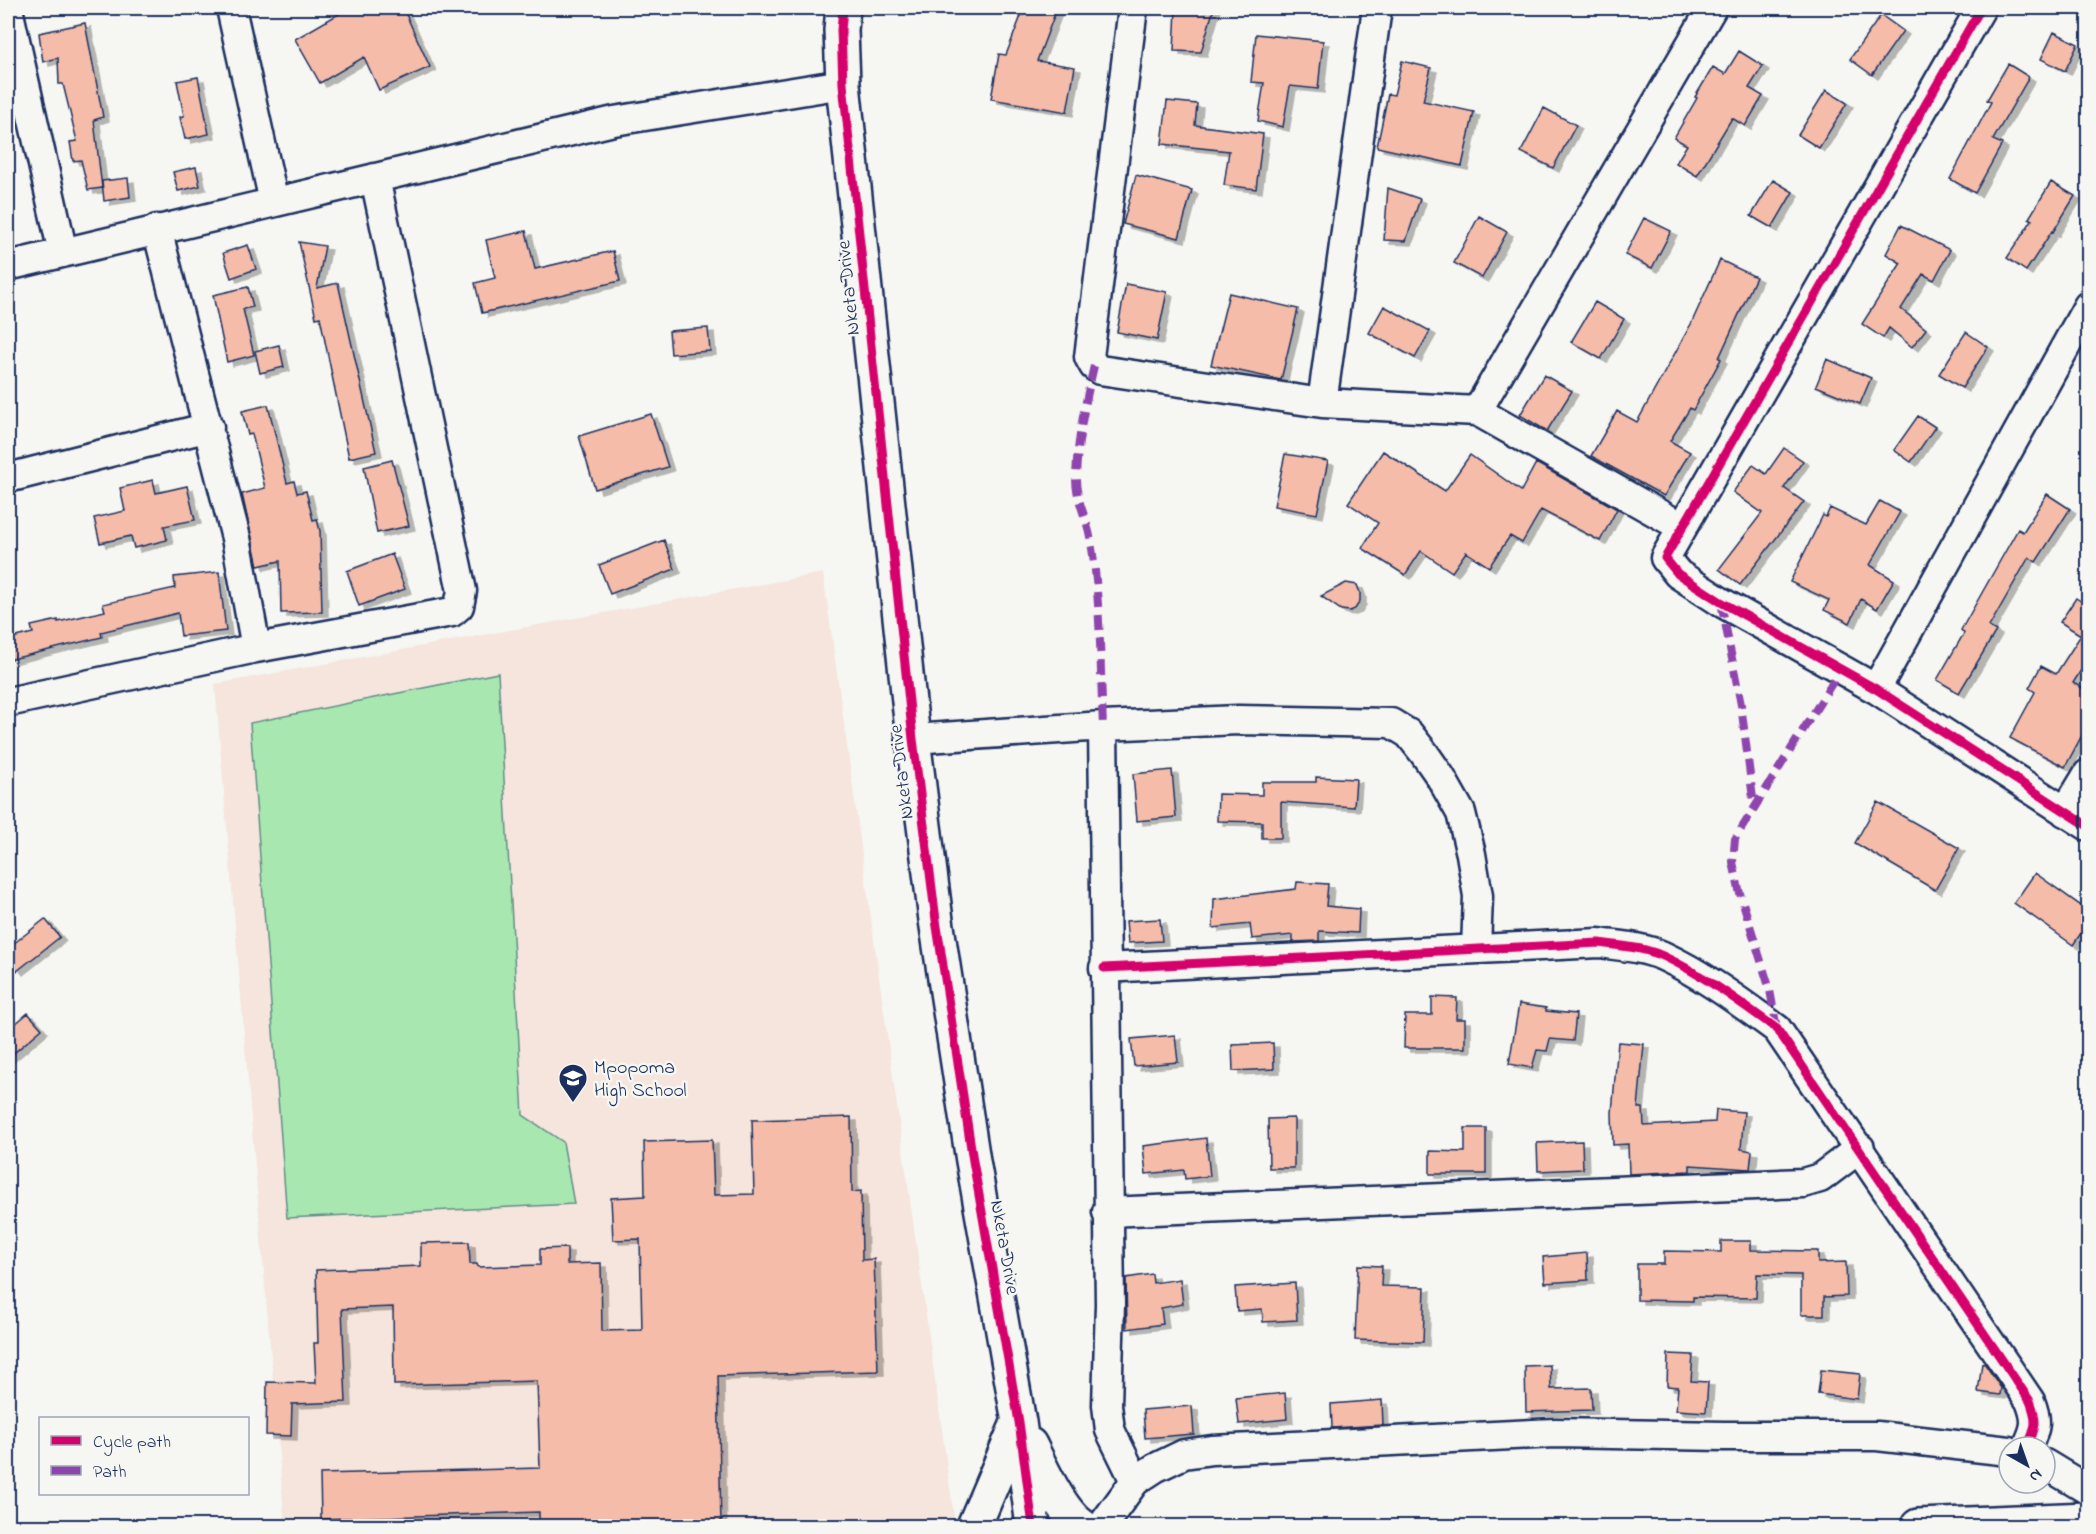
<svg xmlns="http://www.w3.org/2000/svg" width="2096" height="1534" viewBox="0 0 2096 1534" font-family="'Indie Flower',sans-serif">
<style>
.built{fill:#f5e5dc}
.green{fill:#a8e8b0;stroke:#628c87;stroke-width:1.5}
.building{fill:#f4bca9;stroke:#1b2f5e;stroke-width:1.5;filter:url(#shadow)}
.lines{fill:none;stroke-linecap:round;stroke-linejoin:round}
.minor-casing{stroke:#1b2f5e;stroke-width:33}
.tertiary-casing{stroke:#1b2f5e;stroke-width:38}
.minor{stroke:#f6f6f2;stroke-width:28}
.tertiary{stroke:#f6f6f2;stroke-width:33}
.quiet{stroke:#8e44ad;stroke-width:8;stroke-dasharray:15 8;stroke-linecap:butt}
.cycleway-casing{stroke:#f6f6f2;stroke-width:13}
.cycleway{stroke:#d6006c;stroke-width:9}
.labels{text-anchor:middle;stroke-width:5;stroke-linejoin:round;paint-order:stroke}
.street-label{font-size:20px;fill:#1b2f5e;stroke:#f6f6f2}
.poi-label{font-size:20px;fill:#1b2f5e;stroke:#f6f6f2;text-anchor:start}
</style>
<defs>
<filter id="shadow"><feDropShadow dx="6" dy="4" stdDeviation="0" flood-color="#0004"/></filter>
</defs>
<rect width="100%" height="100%" fill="#f6f6f2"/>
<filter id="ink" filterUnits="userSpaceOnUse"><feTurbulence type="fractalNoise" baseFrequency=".0167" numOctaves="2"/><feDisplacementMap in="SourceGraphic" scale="12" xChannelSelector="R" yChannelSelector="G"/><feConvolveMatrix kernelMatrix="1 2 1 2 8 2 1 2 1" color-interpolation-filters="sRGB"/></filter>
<g filter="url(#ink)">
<path class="built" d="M823 573 955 1524 953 1526H285L215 684Z"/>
<path class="green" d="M498 673 523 1115 563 1142 574 1204 287 1218 250 723Z"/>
<path class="building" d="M349 8H403L430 67 379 90 364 57 320 83 295 39Z
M1024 8H1057L1037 61 1075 67 1067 112 991 99 999 54 1006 55Z
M1176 8H1214L1201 52 1174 51Z
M1881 15 1903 31 1872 75 1850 59Z
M85 23 103 117 94 120 102 188 88 190 81 160 73 161 70 142 77 141 63 84H59L58 58 43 62 39 33Z
M2054 32 2078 44 2065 71 2041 59Z
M1256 34 1323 41 1318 89 1290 86 1283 127 1258 121 1264 83 1251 82Z
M1739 51 1763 66 1749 88 1763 96 1745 126 1732 118 1697 176 1676 163 1687 145 1674 138 1697 98 1695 97 1713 67 1725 74Z
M1402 61 1431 68 1423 101 1474 112 1462 166 1377 147 1388 94 1394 95Z
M2008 64 2029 77 1993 140 2002 144 1975 193 1950 179 1991 102 1987 100Z
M198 77 209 134 185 139 180 117 184 116 177 81Z
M1826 90 1847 103 1819 148 1798 135Z
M1167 101 1197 104 1195 125 1263 134 1256 189 1224 185 1229 151 1162 144Z
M1544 108 1576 125 1553 168 1521 152Z
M196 167 200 186 178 191 173 172Z
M1136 175 1192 190 1179 238 1123 224Z
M128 178 130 197 104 201 102 181Z
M1773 180 1793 192 1772 228 1751 216Z
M2051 182 2075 196 2053 232 2052 231 2026 271 2007 258 2032 220 2029 218Z
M1388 188 1420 199 1406 241 1384 240Z
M1479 216 1507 232 1482 278 1454 263Z
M1644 218 1671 231 1652 268 1625 255Z
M1901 225 1950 250 1934 280 1923 274 1901 309 1926 329 1912 347 1889 328 1883 338 1862 324 1901 263 1886 254Z
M526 231 535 269 613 251 620 281 482 313 475 283 495 278 486 240Z
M299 242 325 246 317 288 338 283 376 452 349 458 320 317 316 318Z
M248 245 256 269 231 278 223 253Z
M1720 260 1756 277 1719 358 1721 359 1693 410 1690 408 1670 441 1690 452 1664 496 1591 456 1617 411 1637 422 1691 324Z
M1126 284 1167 292 1157 340 1117 332Z
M248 287 253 307 243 309 254 355 227 362 213 295Z
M1229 293 1298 309 1281 380 1211 365Z
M1595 302 1624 319 1601 359 1571 342Z
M1384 306 1430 331 1415 358 1369 333Z
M708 328 710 351 671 354 669 331Z
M1966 332 1988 347 1962 388 1939 374Z
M279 345 284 367 260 373 255 351Z
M1827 359 1871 378 1860 404 1816 386Z
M1544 375 1572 391 1547 431 1520 415Z
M268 405 287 483 294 481 297 493 306 491 313 520 317 519 320 531 322 612 281 613 280 561 258 566 242 494 265 488 252 434 248 435 242 411Z
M651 414 668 467 595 489 579 436Z
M1918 416 1935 427 1911 462 1894 450Z
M1784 448 1803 461 1784 488 1804 502 1740 585 1719 569 1762 513 1733 492 1753 465 1766 474Z
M1383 451 1445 491 1470 455 1521 491 1536 463 1617 509 1600 541 1541 510 1522 543 1510 536 1489 567 1466 552 1452 572 1421 551 1405 575 1362 548 1378 523 1348 503Z
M1285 454 1328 461 1317 514 1274 506Z
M392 460 409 526 377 533 364 467Z
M153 480 156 493 187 486 195 520 164 526 167 540 134 548 131 536 100 543 94 518 125 511 120 488Z
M2047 494 2070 509 2036 562 2029 557 1989 627 1996 631 1959 693 1937 680 1964 633 1961 630 2018 529 2023 532Z
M1880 501 1900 512 1870 565 1894 580 1877 609 1861 599 1850 623 1824 610 1829 600 1790 582 1823 515 1826 517 1830 508 1866 525Z
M664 540 675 569 610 594 599 565Z
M392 554 405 589 359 606 347 571Z
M219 572 226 631 181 636 178 613 101 632 102 637 8 660V639L33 633 31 626 58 620V622L105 611 103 604 175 588 174 577Z
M1346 583 1357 585 1360 593V601L1355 609 1350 611 1341 610 1321 596Z
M2076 598 2088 606V659L2073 683 2088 691V724L2065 767 2010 738 2035 692 2029 688 2041 666 2056 674 2081 635 2060 622Z
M1172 770 1176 817 1137 821 1133 774Z
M1316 777 1356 779 1354 807 1281 802V838H1262V822L1217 821 1218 794 1262 795V782H1316Z
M1878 802 1959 848 1935 890 1855 843Z
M2035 873 2088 911V923L2073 945 2014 903Z
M1297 882 1328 884 1326 906 1359 909 1358 933 1319 931V941L1293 942V935L1252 939 1250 924 1213 928 1214 899 1296 889Z
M45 919 60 937 17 971 8 959V948Z
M1160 919 1162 941 1128 943 1126 921Z
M1432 997 1457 998 1456 1019H1465V1048H1404L1405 1015H1432Z
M1519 1004 1546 1008V1011L1576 1014 1573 1041 1550 1039 1547 1051 1537 1050 1532 1068 1509 1064Z
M28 1013 42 1029 8 1058V1030Z
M1175 1035 1178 1062 1134 1066 1131 1039Z
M1618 1042 1644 1044 1638 1108H1643L1644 1126 1715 1122 1716 1110 1744 1112 1741 1149 1752 1151 1750 1169 1690 1165V1171L1629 1174 1628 1144 1613 1145 1612 1113Z
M1273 1043 1274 1069 1233 1071 1232 1045Z
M851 1117 852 1192 861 1191 862 1260 874 1259 878 1371 718 1376 721 1527H539V1512L321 1519 320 1474 540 1468 537 1381 394 1385 393 1307 342 1309 346 1402 292 1404 291 1436 266 1435 267 1382 316 1383 314 1343H318L316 1270 421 1266V1243L469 1242 470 1264H477L478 1267 540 1265V1249L567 1248V1264L601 1263 602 1331 642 1330 640 1239 613 1240 611 1198 645 1196 644 1142 712 1140 714 1195 754 1194 752 1120Z
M1294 1118V1168H1269L1268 1119Z
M1465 1128H1486V1174H1430V1151L1465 1152Z
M1206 1138 1210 1176 1185 1179 1184 1170 1146 1174 1143 1146Z
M1582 1141 1583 1169 1538 1171 1537 1143Z
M1721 1241H1751V1250L1818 1251V1263L1846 1262 1847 1296 1824 1297V1315H1801V1275L1757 1274 1756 1298 1693 1297V1301L1637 1300V1264H1664V1251L1721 1252Z
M1587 1253 1588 1280 1545 1283 1543 1257Z
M1358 1265 1382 1266 1381 1286 1425 1287 1423 1342 1355 1340Z
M1152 1274 1153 1283 1180 1279 1183 1304 1161 1308 1163 1324 1127 1329 1126 1278Z
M1295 1283 1297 1320 1263 1322 1262 1309 1237 1311 1235 1287Z
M1668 1354 1693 1355 1691 1381 1708 1382 1706 1412 1676 1410 1678 1387 1667 1386Z
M1982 1363 1985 1364 2001 1388 2000 1395 1978 1392Z
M1550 1365 1551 1389 1591 1388 1592 1410 1526 1412 1525 1366Z
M1821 1370 1860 1374 1857 1399 1818 1394Z
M1285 1393 1287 1419 1239 1424 1236 1398Z
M1382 1400 1383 1425 1332 1428 1331 1404Z
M1192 1406 1194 1434 1145 1438 1143 1410Z"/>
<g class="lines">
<g class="minor-casing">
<path id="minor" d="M231 8 274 202
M1133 8 1089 357 1094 366 1100 370 1322 403 1477 411 1682 527
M1981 8 1665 558 1678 574 1721 602 1876 689 2088 826
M8 9 63 253
M157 229 236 538 256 648
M8 266 614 121 843 84
M1322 403 1377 8
M1477 411 1712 8
M8 478 209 427
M1876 689 2088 306
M8 702 256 648 452 612 459 606 462 591 375 178
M1103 726 1110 1304 1107 1405 1110 1430 1135 1481
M913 739 1103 726 1238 720 1391 723 1409 734 1424 753 1440 776 1461 813 1471 854 1478 896 1476 949
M2065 812 2088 774
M1104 968 1599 943C1620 946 1643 947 1663 956 1704 975 1741 1003 1777 1029L2030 1401C2038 1421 2036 1428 2027 1447
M1107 1212 1803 1183 1820 1178 1860 1148
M2045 1464 2088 1490
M1102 1526 1135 1481 1155 1468 1184 1454 1212 1450 1555 1433 1724 1436H1877L2009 1451"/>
</g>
<g class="tertiary-casing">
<path id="tertiary" d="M843 8 841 30 843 84 913 739 936 920 973 1161 1019 1422 1033 1526
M1030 1445C1041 1468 1061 1512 1082 1526
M974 1526 1018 1423
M1918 1526 2088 1519"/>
</g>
<use href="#minor" class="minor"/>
<use href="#tertiary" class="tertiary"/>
<path class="quiet" d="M1094 366C1085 404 1077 440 1076 479 1076 501 1088 520 1091 542 1101 602 1100 665 1103 726
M1721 602 1741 705 1754 806
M1777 1029 1770 990 1739 890 1733 862 1735 839 1841 669"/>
<g class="cycleway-casing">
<path id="cycleway" d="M843 8 841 30 843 84 913 739 936 920 973 1161 1019 1422 1033 1526
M1981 8 1665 558 1678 574 1721 602 1876 689 2088 826
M1104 968 1599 943C1620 946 1643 947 1663 956 1704 975 1741 1003 1777 1029L2030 1401C2038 1421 2036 1428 2027 1447"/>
</g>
<use href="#cycleway" class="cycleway"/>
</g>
</g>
<defs>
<g id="school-pin" transform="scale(1.5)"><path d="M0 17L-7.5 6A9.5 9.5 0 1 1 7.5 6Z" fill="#1b2f5e" stroke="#f6f6f2"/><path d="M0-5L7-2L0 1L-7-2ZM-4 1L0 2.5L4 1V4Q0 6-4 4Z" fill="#fff"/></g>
</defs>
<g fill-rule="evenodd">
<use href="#school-pin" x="573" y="1078"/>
</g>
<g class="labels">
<g class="street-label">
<text transform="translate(847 288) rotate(-96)" y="7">Nketa Drive</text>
<text transform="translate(900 772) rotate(-97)" y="7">Nketa Drive</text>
<text transform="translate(1006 1247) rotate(80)" y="7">Nketa Drive</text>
</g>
<g class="poi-label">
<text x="594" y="1073">Mpopoma<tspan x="594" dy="23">High School</tspan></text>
</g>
</g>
<rect width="2096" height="1534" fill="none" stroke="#f6f6f2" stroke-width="30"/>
<rect x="15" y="15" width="2066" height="1504" fill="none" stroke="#1b2f5e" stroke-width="2" filter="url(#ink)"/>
<rect x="39" y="1417" width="210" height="78" fill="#f6f6f2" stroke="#9ea6b7" stroke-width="1.5"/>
<rect x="51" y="1436" width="30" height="9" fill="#d6006c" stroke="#9ea6b7" stroke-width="1.5"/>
<text x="93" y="1447" font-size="18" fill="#1b2f5e">Cycle path</text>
<rect x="51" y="1466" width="30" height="9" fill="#8e44ad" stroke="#9ea6b7" stroke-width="1.5"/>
<text x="93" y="1477" font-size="18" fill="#1b2f5e">Path</text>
<g transform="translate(2027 1465) rotate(140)"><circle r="28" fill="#f6f6f2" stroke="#9ea6b7" stroke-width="1.5"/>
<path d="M0-4.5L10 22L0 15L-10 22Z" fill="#1b2f5e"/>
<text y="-9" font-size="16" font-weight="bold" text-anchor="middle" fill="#1b2f5e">N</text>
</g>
</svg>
